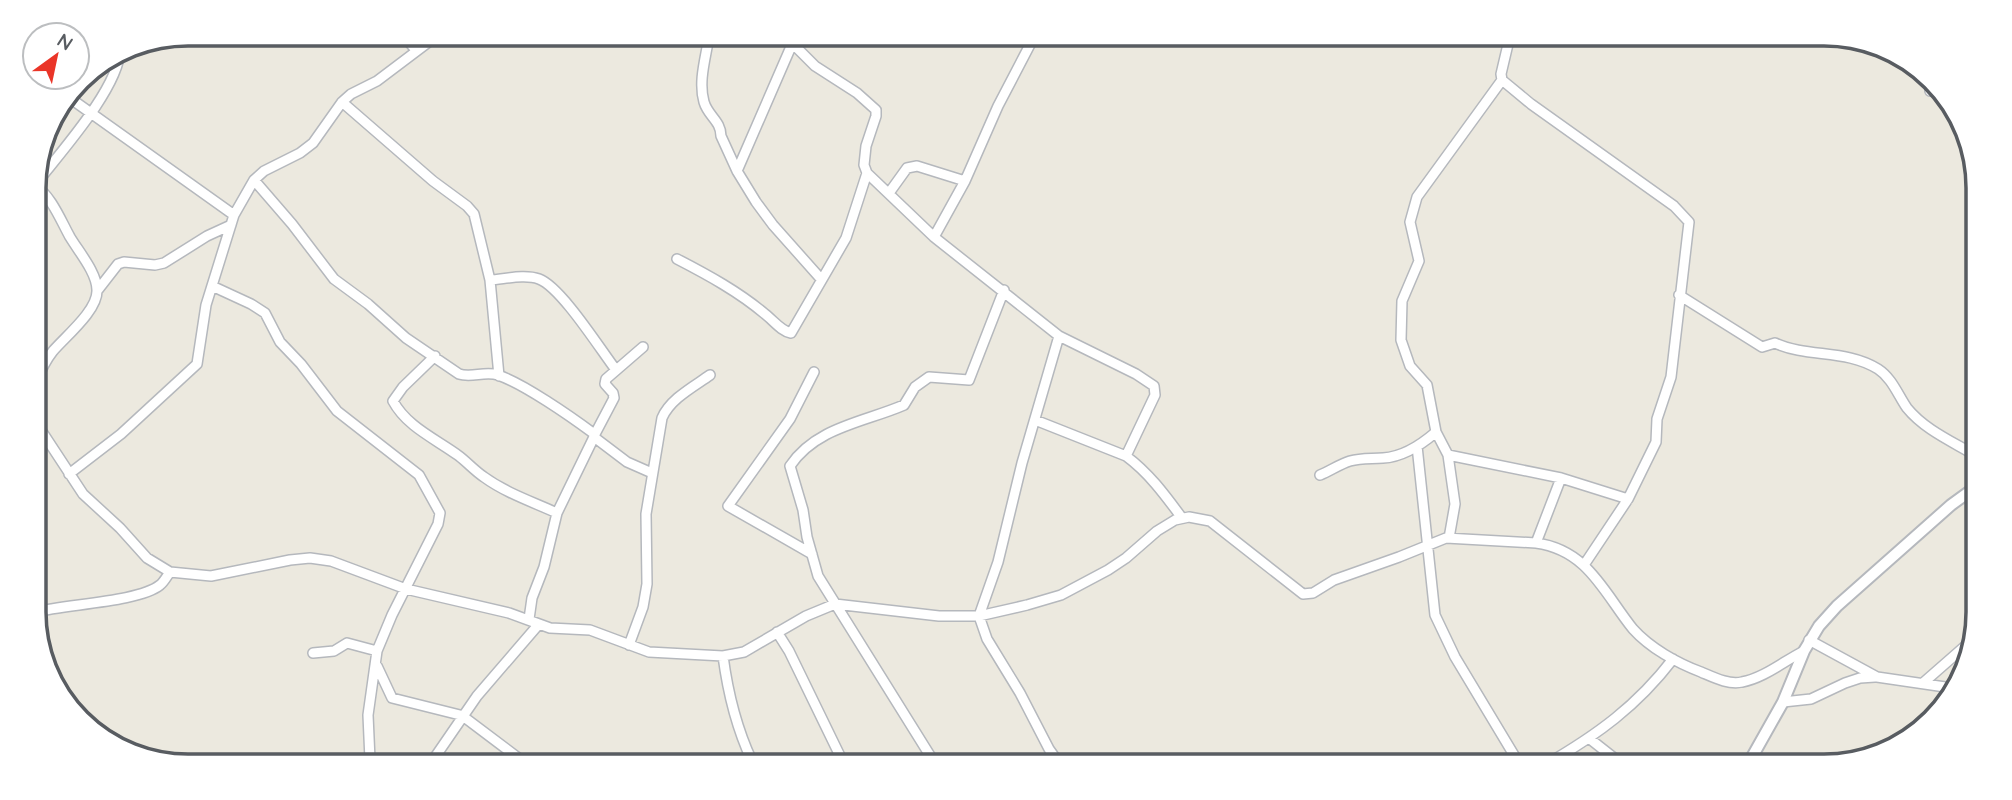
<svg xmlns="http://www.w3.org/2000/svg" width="2012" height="800" viewBox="0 0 2012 800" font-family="Quicksand,sans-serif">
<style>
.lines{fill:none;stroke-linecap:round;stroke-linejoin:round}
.minor-casing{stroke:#b5b8bd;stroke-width:12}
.tertiary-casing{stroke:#b5b8bd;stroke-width:14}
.minor{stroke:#fff;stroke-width:9}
.tertiary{stroke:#fff;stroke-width:10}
.rim{fill:none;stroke:#585c61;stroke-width:3.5}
</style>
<rect width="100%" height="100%" fill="#ece9df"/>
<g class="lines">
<g class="minor-casing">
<path id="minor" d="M402 34 416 50
M709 36C706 57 698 81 704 102 708 116 721 121 721 136L737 171 756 202 773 225 821 279
M785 36 815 66 857 93 876 110V116L866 146 864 165 867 173 934 237 1059 336 1022 463 998 562 979 616 987 639 1020 693 1049 749 1059 763
M1509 40 1501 74 1502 80 1531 104 1674 206 1689 222 1671 377 1657 419 1656 442 1628 499 1584 565
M1930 91 1934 84
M67 96 234 215
M342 102 433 181 467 206 474 214 490 280 499 376
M737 171 793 42
M254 180 292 224 334 279 368 304 406 338 459 374C471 378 485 371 498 375 524 384 570 416 593 433L594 437 557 513 544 567 532 598 529 619
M34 184C52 197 60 219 70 237 79 252 97 273 97 290 98 310 66 336 53 351 45 361 40 372 35 384
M35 185C59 154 119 88 120 50
M889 193 907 168 917 166 965 181
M934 237 965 181 998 106 1034 37
M677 259C708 275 739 292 765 314 774 321 781 331 791 333L846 238 867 173
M490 280C505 279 525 274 539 279 561 287 600 349 616 370
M212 286 251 304 265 313 280 342 301 364 337 411 419 475 440 513 438 524 392 615 377 651 368 715 370 760
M97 291 118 264 124 262 155 265 164 263 207 236 231 225
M1679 295 1762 347 1775 343C1808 358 1846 349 1878 369 1892 378 1898 395 1907 408 1924 429 1951 441 1973 454
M1059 336 1136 374 1154 386 1155 395 1126 456
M35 350 45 362
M435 356 403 387 393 401C407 427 436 439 459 456 468 463 475 471 484 477 506 493 533 502 557 513
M1035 420 1126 456C1149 473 1165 495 1182 518
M35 421 83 494 120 528 147 558 170 572 211 576 290 560 310 558 331 561 406 589 509 613 550 628 590 630 649 652 723 656 744 652 806 616 835 604 939 616H979L1027 605 1061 595 1108 570 1126 558 1157 531 1175 520 1189 517 1210 521 1303 594 1313 593 1334 580 1399 557 1446 538 1536 543C1588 550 1604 593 1633 629 1650 648 1677 663 1701 672 1713 677 1728 685 1742 682 1764 678 1784 661 1804 651
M594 436 614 398 613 393 605 384 606 379 643 347
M594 437 627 462 652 473
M1417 446 1435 615 1455 657 1520 765
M1448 455 1561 478 1628 499
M69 474 121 434 197 364 206 305 234 215 254 180 264 171 300 153 313 143 342 102 351 94 377 81 430 41 459 35
M1320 475C1330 471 1340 464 1350 461 1361 458 1371 459 1383 458 1403 457 1421 445 1436 432
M1449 538 1455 504 1448 455 1436 432 1427 385 1410 366 1401 340 1402 301 1419 261 1410 222 1417 197 1502 80
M1536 543 1561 478
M812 554 728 506 790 419 814 372
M36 612C66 604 139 602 160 585 164 582 167 576 170 572
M777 632 789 651 843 762
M1809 640 1877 677 1952 688
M629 645 643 607 647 584 646 514 662 418C670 399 693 387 710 375
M313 653 334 651 347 643 377 651
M723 656C728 694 736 727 752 761
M377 666 392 698 464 716
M1923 683 1971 641
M1783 702 1811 699 1845 683 1860 678 1875 677
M464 717 521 760
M1590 739 1623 765
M433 760 477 696 539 624
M934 762 818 576 807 537 803 510 790 466C816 427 865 422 904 405L915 387 929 377 969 380 1004 290
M1545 765C1597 735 1637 706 1673 659"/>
</g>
<g class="tertiary-casing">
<path id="tertiary" d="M1747 766 1783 702 1804 651 1819 626 1837 606 1951 505 1973 489"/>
</g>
<use href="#minor" class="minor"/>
<use href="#tertiary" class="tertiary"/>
</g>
<path d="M0 0H2012V800H0ZM188 46H1824A142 142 0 0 1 1966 188V612A142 142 0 0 1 1824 754H188A142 142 0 0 1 46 612V188A142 142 0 0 1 188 46Z" fill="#fff" fill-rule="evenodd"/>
<path class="rim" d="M188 46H1824A142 142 0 0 1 1966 188V612A142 142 0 0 1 1824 754H188A142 142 0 0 1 46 612V188A142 142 0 0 1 188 46Z"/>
<g transform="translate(56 56) rotate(33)"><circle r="33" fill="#ffffff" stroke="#bcbec0" stroke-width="2"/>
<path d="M0-5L12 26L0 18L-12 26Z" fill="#ea3528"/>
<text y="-10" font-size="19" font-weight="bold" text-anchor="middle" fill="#585c61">N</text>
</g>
</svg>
